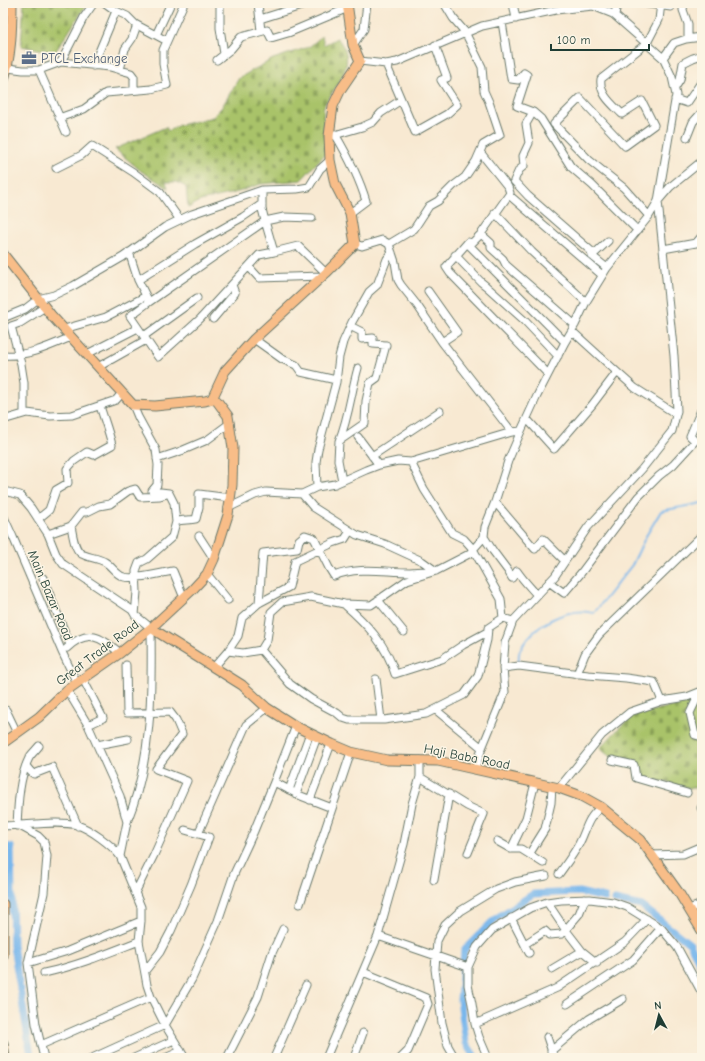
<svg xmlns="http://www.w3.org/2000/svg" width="705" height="1061" viewBox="0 0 705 1061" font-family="'Comic Neue',sans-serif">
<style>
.cemetery{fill:url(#cemetery-stones);stroke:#64804e}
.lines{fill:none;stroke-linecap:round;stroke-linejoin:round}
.stream{stroke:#79b7ec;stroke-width:2}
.canal{stroke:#79b7ec;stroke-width:7}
.minor-casing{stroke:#6b796b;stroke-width:9}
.major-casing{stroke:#6b796b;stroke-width:11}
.minor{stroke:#fff;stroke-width:7}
.major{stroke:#f8bd88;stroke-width:9}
.labels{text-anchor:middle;stroke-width:3;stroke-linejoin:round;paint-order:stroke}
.service-label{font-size:13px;fill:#4e5e75;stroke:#fcf5e5;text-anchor:start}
.street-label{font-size:13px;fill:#1f3d34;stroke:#fcf5e5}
</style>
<defs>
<pattern id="cemetery-stones" width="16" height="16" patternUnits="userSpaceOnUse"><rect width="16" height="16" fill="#a9c369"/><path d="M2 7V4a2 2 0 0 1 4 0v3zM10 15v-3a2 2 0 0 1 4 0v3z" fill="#89a057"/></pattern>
</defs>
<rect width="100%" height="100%" fill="#fcf5e5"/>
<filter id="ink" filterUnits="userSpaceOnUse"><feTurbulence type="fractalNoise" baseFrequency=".025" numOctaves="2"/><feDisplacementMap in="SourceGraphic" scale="8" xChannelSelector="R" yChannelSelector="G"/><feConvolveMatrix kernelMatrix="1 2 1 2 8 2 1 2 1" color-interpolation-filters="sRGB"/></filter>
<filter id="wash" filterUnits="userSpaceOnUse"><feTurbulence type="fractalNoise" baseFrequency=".012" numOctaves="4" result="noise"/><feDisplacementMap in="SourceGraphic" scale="16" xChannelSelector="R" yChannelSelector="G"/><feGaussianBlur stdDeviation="0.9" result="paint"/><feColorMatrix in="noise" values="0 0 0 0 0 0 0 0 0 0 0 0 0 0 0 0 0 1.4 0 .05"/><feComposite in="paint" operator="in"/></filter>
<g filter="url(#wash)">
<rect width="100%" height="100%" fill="#f8e9d2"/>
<path class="cemetery" d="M24 3H88L55 52 21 46Z
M322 36 324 45 337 38C356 59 343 75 331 95 329 99 325 103 324 106 322 113 325 144 327 152L301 180 261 184 238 192 200 201 188 208 186 187 177 182H166L168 188 141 171 115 149 166 127 168 131 180 125 213 117 222 107 239 78 273 59 309 47Z
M699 696 702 698V788H690L638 776 637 763C620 760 613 761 600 748L632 715 674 706 693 699Z"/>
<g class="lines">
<path class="stream" d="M519 665C519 661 518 654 520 650 533 625 567 606 594 613L632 565 646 536 661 511 702 503"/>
<path class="canal" d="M3 846 11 847 13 946 30 1050 32 1058
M615 900 642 906 690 944 702 968
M476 1058 466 1043 460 1000 464 950 495 919 533 894 579 892 605 898"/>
</g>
</g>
<g filter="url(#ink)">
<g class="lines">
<g class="minor-casing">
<path id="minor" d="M3 3H12
M105 3 116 11 127 16 135 24 167 41
M220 3V28L224 54
M258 3 261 31
M513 3 516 19
M641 3 671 7
M684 3 683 10 688 24V38
M615 15 617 3
M260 19 311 3
M502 22 511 79 518 80 524 73 527 75 517 106 533 112 541 119 571 167 592 185 637 230
M3 26 12 27
M156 35 171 3
M353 45 364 29 367 3
M3 47 9 48
M663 58 674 43 686 39 702 37
M217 60 231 49 241 37 267 30 271 38 288 33 348 8
M360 61 386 64 397 62 482 26 556 10 593 6 613 14 663 58 672 77 676 95 658 201 674 356 677 411 672 431 642 469 588 527 555 576 513 621 505 643 503 668 505 692 482 748 475 769
M61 62 84 17 94 3
M386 64 415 132 447 114 457 105 441 80 447 78 435 45
M93 66 116 11
M8 68 23 70H39L61 62 110 67 131 73 134 77V90
M39 70 66 132
M120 70 125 49 132 39 137 25
M675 88 680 80 683 63 693 58 702 55
M675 99 687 103 702 81
M533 112 526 124 529 143 523 156 524 166 519 170 514 181 528 196 591 251 592 256 607 268
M59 118 84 109 106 93 151 89 167 85 163 64V50L184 3
M335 134C348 156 359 177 366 201L350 213
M331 136 362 127 373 122 381 113 401 100
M687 137 693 122 702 112
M480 152 508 187 510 193 481 234 472 243 468 242 446 267 450 273 548 374
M56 168 82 155 92 146 133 172 160 192 180 220
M509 195 602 275
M495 213 532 252 586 302
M649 216 624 188 589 160 554 124 580 98 625 146 654 125 642 101 622 114C612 104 599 94 601 79L647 43 659 20 661 3
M481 234 491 243V248L503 259 506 265 575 325
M467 243 565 342
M355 244 362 246 382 240 389 244 395 262 398 280 401 285 417 305 442 342 512 432
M389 244 414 229 429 206 438 201 453 186 465 177 476 161 483 145 500 135 489 102 484 91 482 67 465 32 453 18 444 3
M663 249 696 243 702 236
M129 252 138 280 149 302 130 316 158 357 200 319 259 255 274 252 265 221 284 217 312 218
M274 252 298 246 326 273
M455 255 481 282 486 286 525 321 558 356
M592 256 608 241
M249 267 259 278 322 276
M138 280 195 244 243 217 262 204
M428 291 457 332 442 342
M149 302 265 221 262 209V190
M3 318 25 309 38 299 54 295 73 286 123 257 165 227 192 214 262 190 297 189 309 187 320 169 330 160
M213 319 235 293 232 285
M64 329 106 317 146 296
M144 336 197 298
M254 339 282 359 296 365 301 372 336 380
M87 354 138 328
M3 355C27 357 50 346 71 337
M98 367 146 340
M617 372 635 388 676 414
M133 405 138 417 156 450 158 465 157 485 152 491 169 493 174 503 176 522 172 537 147 559 139 563 136 571 137 592 135 615
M24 413V383L21 364 11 326 20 323 45 307
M527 419 554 449 592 405 617 372 572 331
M3 420 27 413 50 416 72 415 116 400 122 393
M358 437 379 465
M339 441C349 417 351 392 358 368
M372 456 440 411
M157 459 181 451 207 440 230 423
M411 462 424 489 452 533 464 539 473 549 501 599 503 618
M342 481 338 460 339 441 365 423 366 401 370 383 377 378 386 345 373 344V338L362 339V332L350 326
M317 487 316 462 318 449 336 382 339 357 343 342 352 322 369 292 377 285 387 259 392 253
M3 493 8 492 20 495 31 508 48 534 56 554 63 564 132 610 135 615 151 628C152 693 152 761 127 822
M302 494 313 507 357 535 385 544 422 561 436 571
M495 502 535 549 543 539 565 561
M228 508 255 495 266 492 302 494 317 487 335 484 366 470 379 465 398 461 411 462 512 432 521 431
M3 515 13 537 62 652 77 683
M38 519 49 510 56 490 68 483 67 469 74 461 87 452 94 455 112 445C109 432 104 419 100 406
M176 522C182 519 189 521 196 519L199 507V494L230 498
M71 526C73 535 74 552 84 555 91 558 98 558 105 562 112 566 116 575 124 577 135 580 161 573 173 571L184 598
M48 534 71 526 82 512H87L99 506 110 504 128 491 135 489 140 497 160 496 167 494
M199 536 214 559
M207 574 228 600
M43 578 70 645
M549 582 564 593 581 573 638 497 659 476 673 465 695 441 690 436 702 408
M537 595C530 587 523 580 517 571L512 578 508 571 493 551 484 537 485 527 495 502 508 461 521 431 537 396 565 342 575 325 586 302 607 268 649 216 658 201 670 187 702 161
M378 600 404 632
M259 603 263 553 297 549 299 540 305 535 314 538 329 568 334 576C358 566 385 572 410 572 415 572 420 571 426 571
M344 604C366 623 387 645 395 674L442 659 463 645 487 632
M67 648C88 628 101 637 120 653
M261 650 290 684 311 699 337 713 343 718 349 720H384L426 714 464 695 478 676 487 640 488 628 503 618 513 621
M228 651 238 636 242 618 259 603 289 587 295 561 333 543 345 539 350 531
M126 665 127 713 170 712 176 720 182 734 156 769 187 781 154 855 135 893
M214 667 228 651 243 653 261 650 267 640 271 612 282 602 311 597 344 604 371 605 407 580 436 571 469 554 484 537
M503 668 519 666 588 675 626 678 654 682 662 701
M577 674 585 654 599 635 702 535
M83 679 103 718 88 725
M376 679 381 720
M67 690 88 725 120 796 127 822 120 856
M700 692 690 713 695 735 702 737
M3 710H6L17 733
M436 710 482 748
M97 745 128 739
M612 760 634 765 636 778 687 793
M26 766 31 772 34 774 52 767 78 826
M420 777 467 806 484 814 468 853
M274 782 296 726
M559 788 602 735 630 712 662 701 687 697 702 691
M289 790 310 733
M296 794 317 737
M310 800 331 744
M701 808 702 807
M3 826C25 826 57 820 77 825 90 829 112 845 120 856L141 907V921L139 941 147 985 151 997 165 1025 185 1058
M17 826C18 804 19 778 29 758 31 754 36 750 39 746
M20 826 38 836 44 842 47 856 44 893 28 963 36 1024 44 1058
M198 834 246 725 267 708
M497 841 511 849H521L543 863
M511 849 526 818 535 783
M530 853 545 829 551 803 552 787
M652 855 683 854 702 846
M559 874C566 864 573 855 579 844 588 827 585 821 601 807
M434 880 449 794
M547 902 565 929 582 951 597 963
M300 904 351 752
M689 909 702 904
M511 918 529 953
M378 936 468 967
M525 944 545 931 549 935 562 934 579 914 585 899
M28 963 68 951 141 921
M552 969 582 951
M145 971 160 952 171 931 191 885 209 837 185 830
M363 972 426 998 428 1004 408 1051 401 1058
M44 973C77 966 108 953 139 941
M567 1004 633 960 661 928
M475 1024 557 988 625 942 647 919
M547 1037 554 1058
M41 1045 151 997
M551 1051 589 1019 623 999
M92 1058 165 1025 192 979 218 921 234 874 254 831 274 782 301 796 332 808
M134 1058 174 1040
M165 1058 181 1051
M227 1058 258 997 272 953 283 929
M274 1058 306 985
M326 1058 378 936 404 844 412 804 420 777V760
M354 1058 363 1033
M455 1058 448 1046 442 1023 435 969 437 941 445 925 460 911 496 889 515 882 546 876
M488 1058 479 1037 475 1024 472 1004 468 985V967L477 947 492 930 530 908 547 902 561 900 590 899 613 902 627 907 661 928 666 934 677 947 702 993"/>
</g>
<g class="major-casing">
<path id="major" d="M3 83C11 57 12 30 12 3
M3 254 51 315 133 405 155 406 205 401 212 399 217 401 228 416 233 448 232 485 228 515 214 559 207 574 193 589 151 628 120 653 67 690 39 717 3 743
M212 399 225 371 254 339 326 273 355 244 350 213 335 184 330 160 329 136 333 106 341 89 360 61 353 45 347 3
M151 628 242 685 267 708 297 727 332 744 351 752 387 760 438 761 559 788 581 796 601 807 641 840 679 893 702 931
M3 904V956
M3 1043 5 1058"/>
</g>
<use href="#minor" class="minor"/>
<use href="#major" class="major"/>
</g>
</g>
<defs>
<g id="office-bare" transform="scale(1.2)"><path d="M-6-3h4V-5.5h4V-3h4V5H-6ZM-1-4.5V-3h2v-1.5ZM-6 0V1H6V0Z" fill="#5c6f8a" stroke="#fcf5e5" stroke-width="2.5" paint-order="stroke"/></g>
</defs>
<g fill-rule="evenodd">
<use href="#office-bare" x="29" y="58"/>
</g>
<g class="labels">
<g class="service-label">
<text x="41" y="63">PTCL Exchange</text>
</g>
<g class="street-label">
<text transform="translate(51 595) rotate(67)" y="5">Main Bazar Road</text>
<text transform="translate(97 652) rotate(-37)" y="5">Great Trade Road</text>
<text transform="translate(467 756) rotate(11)" y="5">Haji Baba Road</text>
</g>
</g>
<rect width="705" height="1061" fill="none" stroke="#fcf5e5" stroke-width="16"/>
<g transform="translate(659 1015) rotate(353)" stroke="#fcf5e5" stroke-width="3" paint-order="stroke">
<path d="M0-3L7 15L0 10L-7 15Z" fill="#1f3d34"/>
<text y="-6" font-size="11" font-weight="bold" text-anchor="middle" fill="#1f3d34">N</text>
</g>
<path d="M551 44v6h98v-6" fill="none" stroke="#1f3d34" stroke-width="2"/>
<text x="557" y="44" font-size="12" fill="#1f3d34" stroke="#fcf5e5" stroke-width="3" paint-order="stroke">100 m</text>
</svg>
